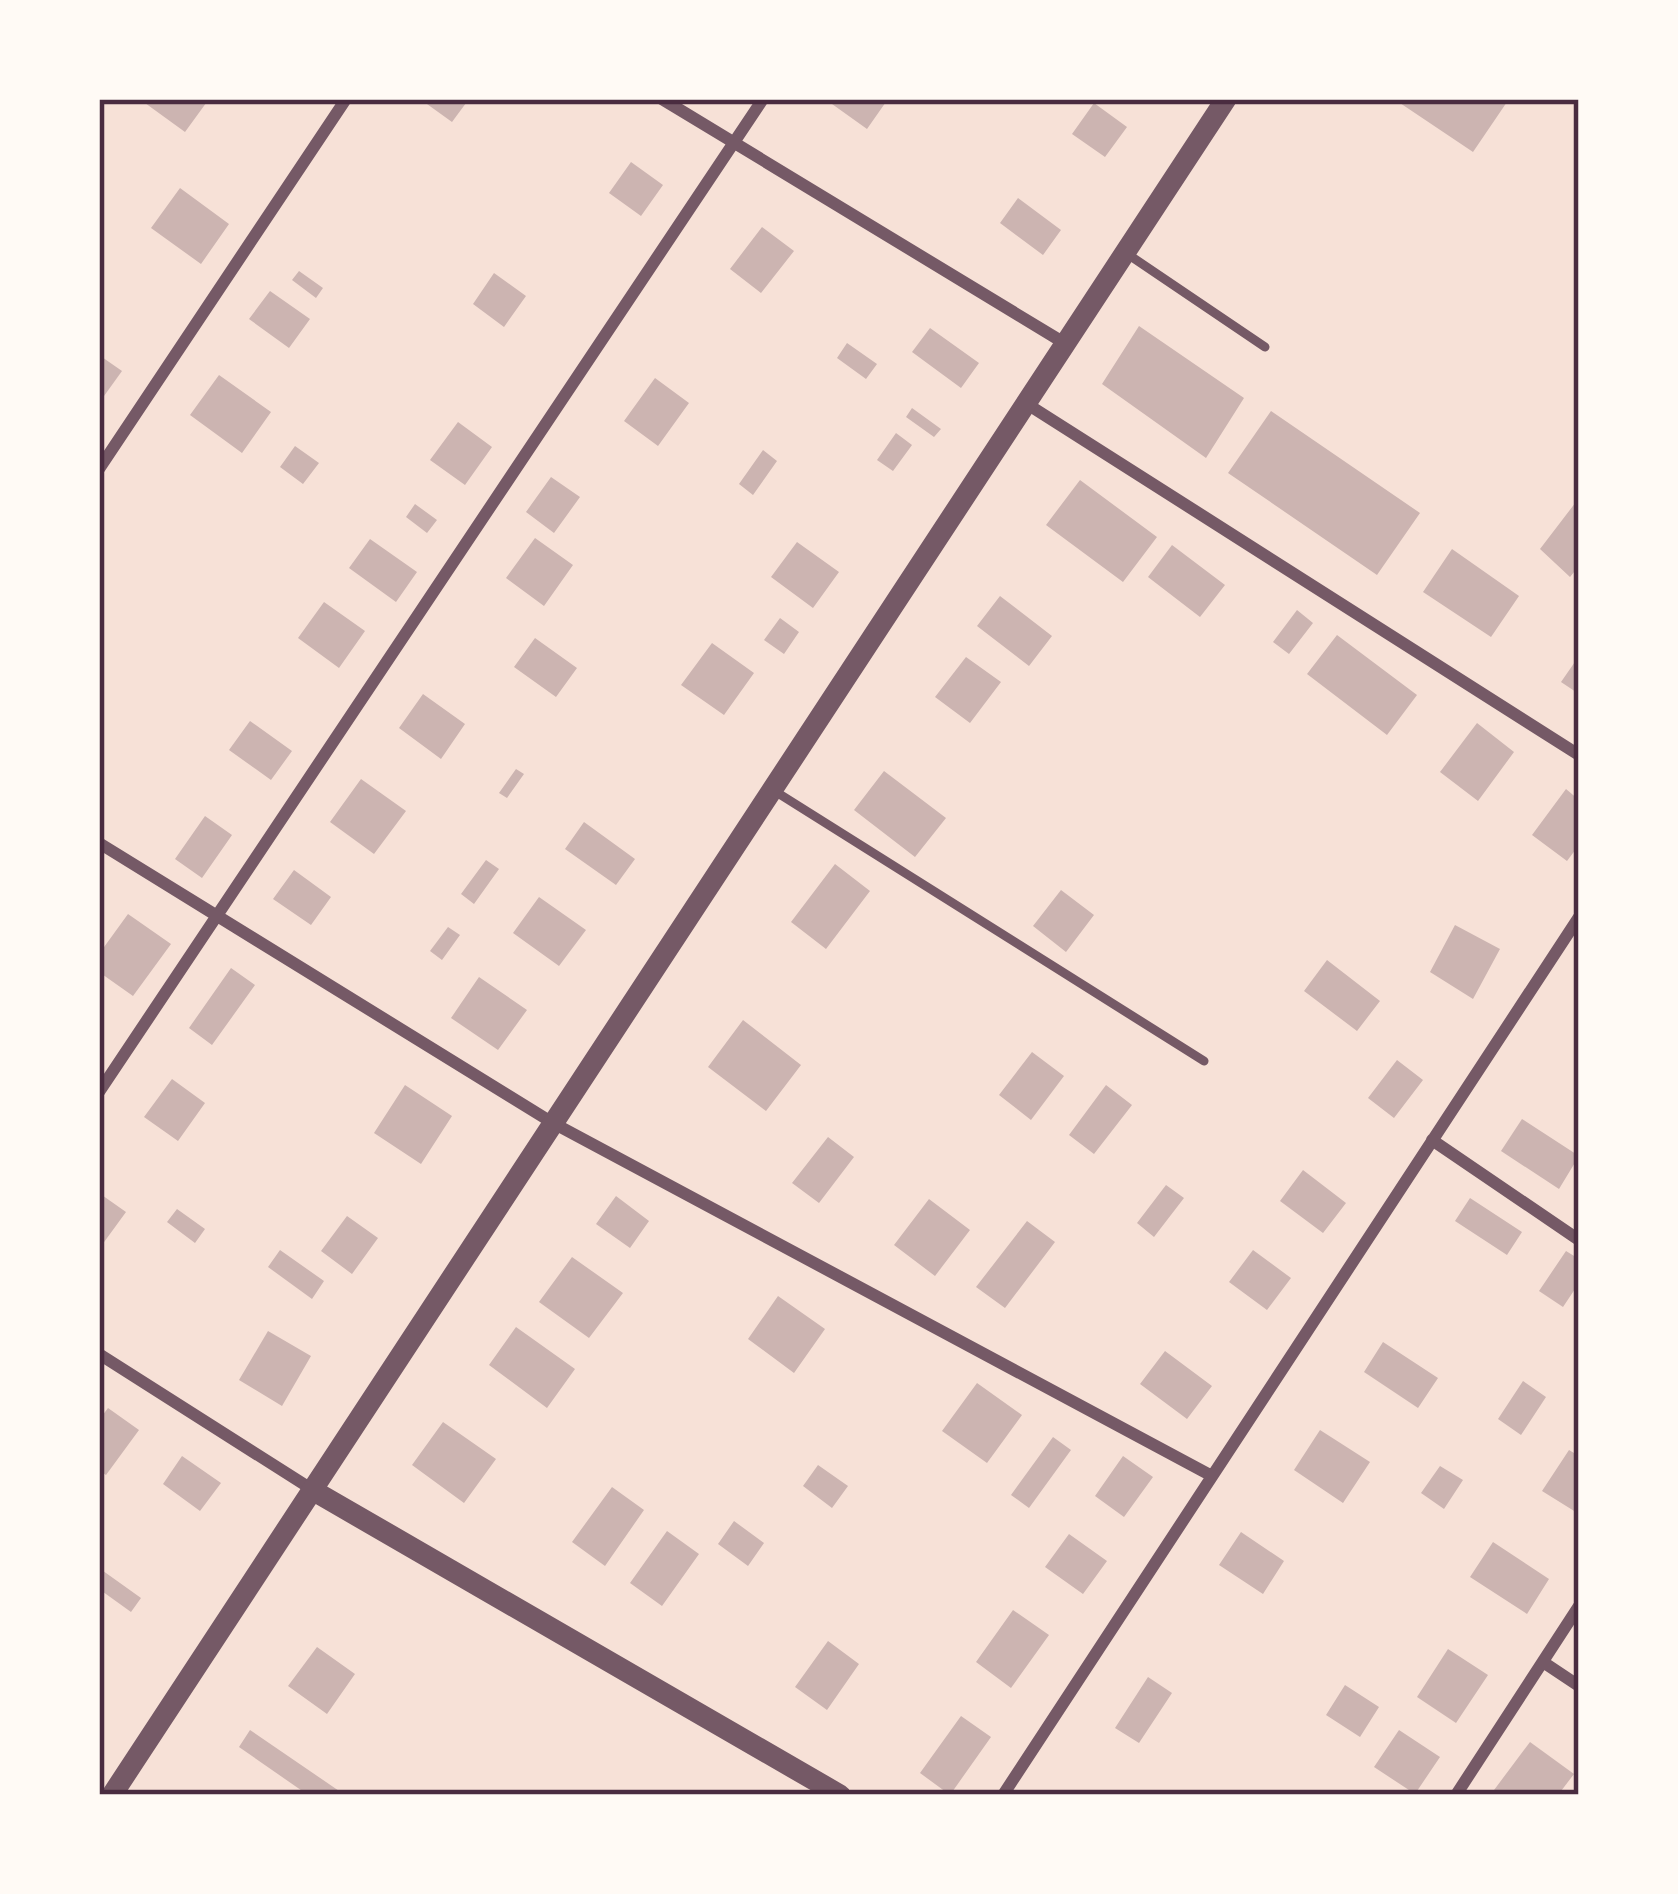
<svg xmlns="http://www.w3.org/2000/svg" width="1678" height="1894" viewBox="0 0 1678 1894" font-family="Georgia,serif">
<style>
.building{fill:#ccb4b1}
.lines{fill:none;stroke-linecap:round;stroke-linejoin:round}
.service{stroke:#755966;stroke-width:9}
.minor{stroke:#755966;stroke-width:12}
.tertiary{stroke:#755966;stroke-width:21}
.neatline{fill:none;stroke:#4a2c40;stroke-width:4.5}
</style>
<rect width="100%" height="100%" fill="#f7e1d7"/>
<path class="building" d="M148 99H209L185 132 145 103Z
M420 99H469L452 122Z
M825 99H888L867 129Z
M1394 99H1509L1473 152Z
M1094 103 1127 127 1105 157 1072 134Z
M631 162 663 185 641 216 609 193Z
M180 188 229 224 201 264 151 228Z
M1018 198 1061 230 1043 255 1000 223Z
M762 227 794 251 761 293 730 269Z
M299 271 323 288 316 298 292 280Z
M494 273 526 296 504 327 473 304Z
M270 291 310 319 289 348 249 319Z
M1139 326 1244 398 1206 458 1102 384Z
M930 328 979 363 961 388 912 352Z
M847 343 877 364 866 379 837 358Z
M99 355 122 371 99 403Z
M219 375 271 412 242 453 190 415Z
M655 378 689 403 658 446 624 421Z
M912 408 941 429 934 437 906 417Z
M1271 411 1420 513 1377 575 1228 473Z
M458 422 492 447 465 485 430 460Z
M896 433 912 445 893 471 877 460Z
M295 446 319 463 303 484 280 467Z
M763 450 777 461 753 495 739 484Z
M551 477 580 497 554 533 526 512Z
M1080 480 1157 537 1123 582 1046 525Z
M1579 498V566L1570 577 1540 549Z
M415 504 437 520 427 533 406 517Z
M535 538 573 565 544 606 506 578Z
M370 539 417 572 396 602 349 568Z
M797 542 839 572 813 608 771 577Z
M1172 545 1225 585 1200 617 1148 577Z
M1452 549 1519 596 1491 637 1423 592Z
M1000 596 1052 636 1029 666 977 626Z
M324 602 365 631 339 668 298 638Z
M1297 610 1313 623 1289 654 1273 642Z
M780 618 799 632 784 654 764 640Z
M1337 635 1417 695 1387 735 1307 674Z
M535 638 577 668 556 697 514 667Z
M712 643 754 673 724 715 681 685Z
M1579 656V694L1561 682Z
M966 657 1001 682 970 723 935 697Z
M423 694 465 724 441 759 399 728Z
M250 721 292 751 271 780 229 750Z
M1477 723 1514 752 1478 801 1440 772Z
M516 769 524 774 507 798 499 793Z
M884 771 946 818 915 857 854 810Z
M361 779 406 811 374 854 330 822Z
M1566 789 1579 800V845L1567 861 1532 835Z
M205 816 232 835 202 878 175 859Z
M584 822 635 859 616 885 565 849Z
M486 860 499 869 474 904 461 894Z
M835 864 870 891 826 949 791 922Z
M294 870 331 897 311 925 273 899Z
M1061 890 1094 915 1066 952 1033 926Z
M539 897 586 930 559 966 513 933Z
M128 914 171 944 133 996 99 972V954Z
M1455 925 1500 949 1473 999 1430 972Z
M448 927 460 935 442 960 430 951Z
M1327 960 1380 1001 1357 1031 1304 991Z
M231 968 255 985 212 1045 189 1028Z
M479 977 527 1010 498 1050 451 1018Z
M743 1020 801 1065 766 1111 708 1067Z
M1032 1052 1064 1076 1031 1120 999 1095Z
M1397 1060 1423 1080 1394 1118 1368 1098Z
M172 1079 205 1103 178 1141 144 1117Z
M405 1085 452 1116 421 1164 374 1133Z
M1106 1085 1132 1105 1094 1154 1069 1135Z
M1522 1119 1579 1156 1559 1189 1501 1151Z
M828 1137 854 1157 819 1203 792 1183Z
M1303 1170 1346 1203 1323 1233 1280 1201Z
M1166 1185 1184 1198 1154 1237 1137 1223Z
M99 1193 126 1212 99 1249Z
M616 1196 649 1221 630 1248 596 1224Z
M1470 1198 1522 1232 1507 1255 1455 1221Z
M929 1199 970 1230 935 1276 894 1245Z
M177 1209 205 1229 195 1243 167 1222Z
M347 1216 378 1238 352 1274 321 1251Z
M1027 1221 1055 1242 1005 1308 976 1287Z
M280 1250 324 1281 312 1299 268 1267Z
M1253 1250 1291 1278 1267 1310 1229 1282Z
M1566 1251 1579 1259V1283L1563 1307 1539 1291Z
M572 1257 623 1293 589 1338 539 1302Z
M778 1296 825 1329 794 1373 748 1339Z
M516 1327 575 1369 547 1408 489 1365Z
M268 1331 311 1356 282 1406 239 1380Z
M1383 1342 1438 1378 1418 1408 1364 1372Z
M1165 1351 1212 1386 1187 1419 1140 1384Z
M1523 1381 1546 1397 1521 1435 1498 1419Z
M977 1383 1022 1415 987 1463 942 1431Z
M108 1408 139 1430 106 1475 99 1470V1420Z
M443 1422 496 1459 464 1503 412 1465Z
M1320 1430 1370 1462 1343 1503 1294 1470Z
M1053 1437 1071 1450 1029 1508 1011 1495Z
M1569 1450 1579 1456V1514L1542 1491Z
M182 1456 221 1483 200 1511 163 1484Z
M1123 1456 1153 1477 1124 1517 1095 1496Z
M818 1465 848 1486 832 1508 803 1486Z
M1440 1466 1463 1480 1444 1509 1421 1493Z
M612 1487 644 1510 605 1566 572 1542Z
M734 1521 764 1543 748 1566 718 1544Z
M667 1531 699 1554 662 1606 630 1583Z
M1241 1532 1284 1561 1263 1594 1219 1565Z
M1069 1534 1107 1561 1083 1594 1045 1567Z
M1493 1542 1549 1579 1527 1614 1470 1577Z
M99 1568 141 1598 131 1612 99 1589Z
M1013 1610 1049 1635 1011 1688 976 1662Z
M828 1641 859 1664 827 1710 795 1687Z
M317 1647 355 1674 327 1714 288 1686Z
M1448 1649 1488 1675 1456 1723 1417 1697Z
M1148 1677 1172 1693 1139 1743 1115 1728Z
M1345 1685 1379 1707 1360 1737 1326 1715Z
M961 1716 991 1737 950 1795 920 1773Z
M250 1730 345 1795H308L239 1747Z
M1399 1730 1440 1757 1415 1794 1374 1767Z
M1530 1742 1574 1774 1558 1795H1501L1494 1790Z"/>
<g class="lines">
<path class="service" d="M1126 253 1265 347
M773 790 1204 1061"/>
<path class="minor" d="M662 99 1066 344
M1027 404 1579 755
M99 469 346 99
M99 843 553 1123 1212 1476
M99 1092 763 99
M1432 1140 1579 1240
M99 1354 313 1490
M1543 1662 1579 1686
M1003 1795 1579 917
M1456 1795 1579 1606"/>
<path class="tertiary" d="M314 1491 840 1795
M112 1795 1226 99"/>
</g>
<rect width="1678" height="1894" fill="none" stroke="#fffaf5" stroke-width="204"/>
<rect x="102" y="102" width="1474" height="1690" class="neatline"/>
</svg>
